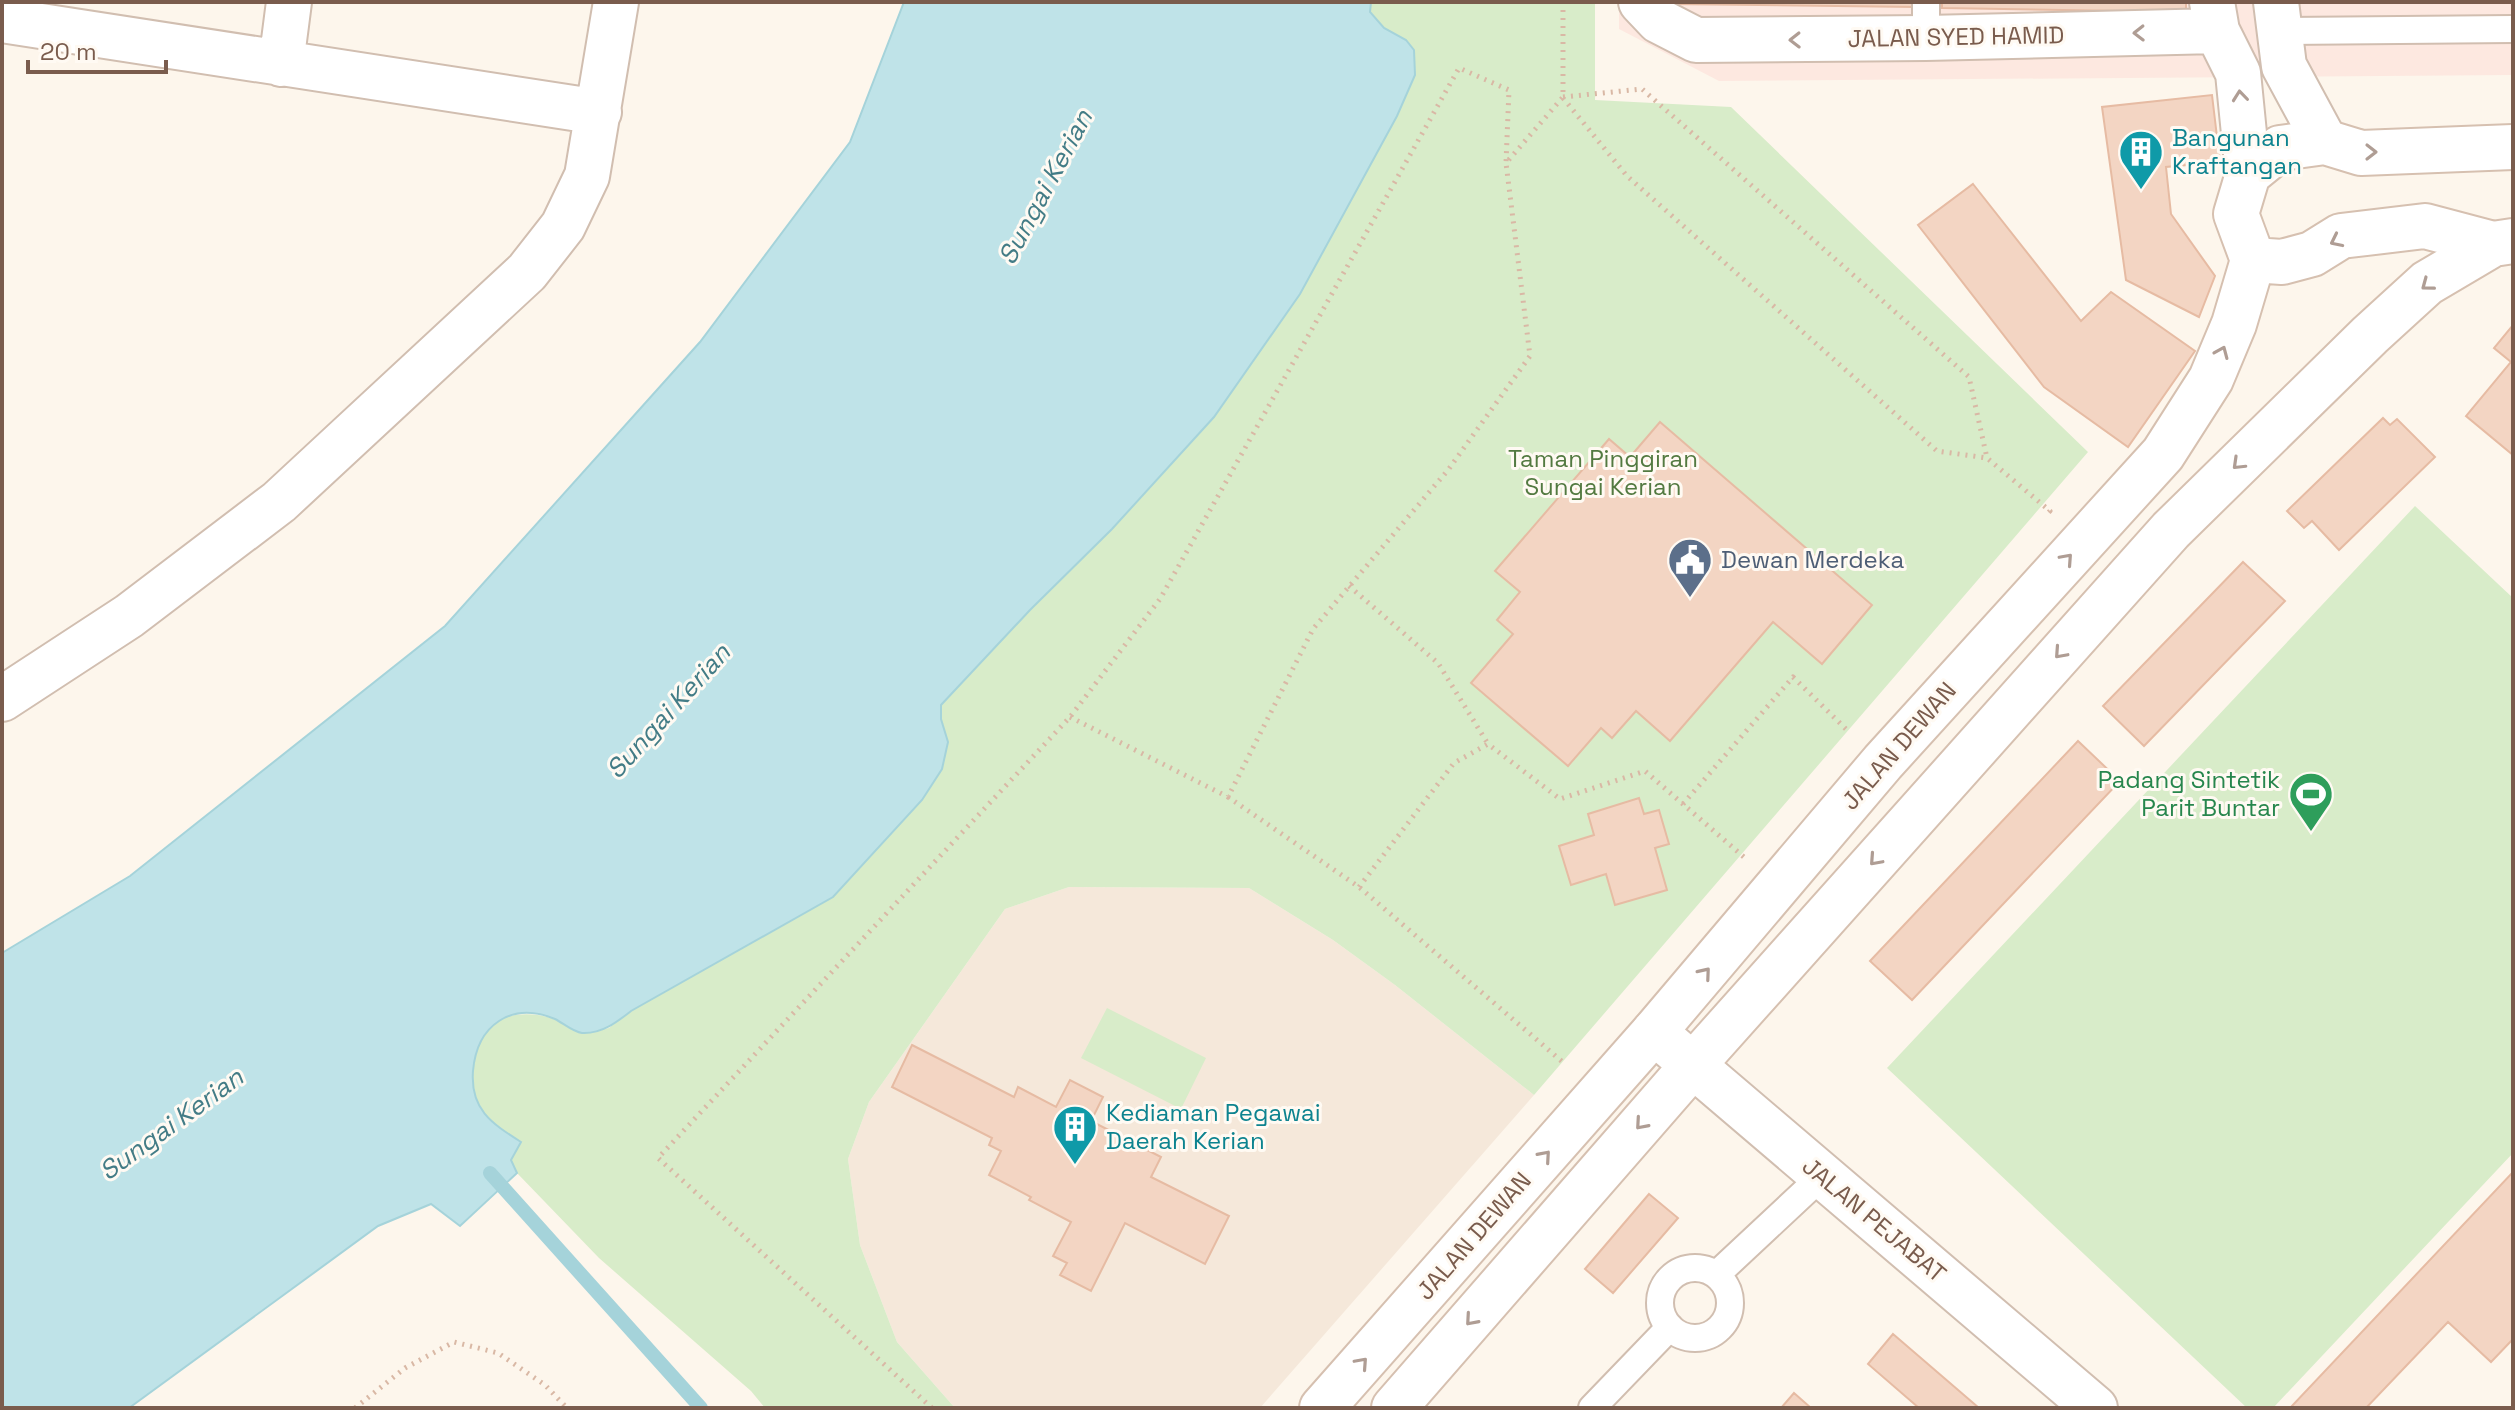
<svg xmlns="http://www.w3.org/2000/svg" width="2515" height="1410" viewBox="0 0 2515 1410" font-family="'Space Grotesk',sans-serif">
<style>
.residential{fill:#f5e8da}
.commercial{fill:#fde8e0}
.green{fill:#d8ecc9}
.water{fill:#bfe3e8;stroke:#a5d3da;stroke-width:2}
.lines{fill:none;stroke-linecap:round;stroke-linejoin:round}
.stream{stroke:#a5d3da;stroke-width:14}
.building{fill:#f3d5c3;stroke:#e6bba3;stroke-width:2}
.lane-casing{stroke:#d1beb0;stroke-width:30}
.street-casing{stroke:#d1beb0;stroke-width:48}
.secondary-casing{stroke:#d6c0b0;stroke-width:48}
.path{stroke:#d9b8a5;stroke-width:5;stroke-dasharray:2 6;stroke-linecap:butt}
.lane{stroke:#fff;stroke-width:26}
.street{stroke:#fff;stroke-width:44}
.secondary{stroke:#fff;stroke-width:44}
.oneway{stroke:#af9d94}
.labels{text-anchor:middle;stroke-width:6;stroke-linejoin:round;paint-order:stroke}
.street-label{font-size:24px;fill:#7a5c4d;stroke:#fffaf3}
.culture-label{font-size:24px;fill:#0d838f;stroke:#fffaf3;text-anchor:start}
.park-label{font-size:24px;fill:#537a41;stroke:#fffaf3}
.service-label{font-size:24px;fill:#4e5e75;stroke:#fffaf3;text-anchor:start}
.leisure-label{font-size:24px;fill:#27864d;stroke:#fffaf3;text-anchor:end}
.water-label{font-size:26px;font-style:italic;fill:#437c86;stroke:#fffaf3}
</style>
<rect width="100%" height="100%" fill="#fdf6ec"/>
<path class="residential" d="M1069 887 1249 888 1333 940 1395 985 1534 1095 1260 1408H955L897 1342 860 1245 848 1159 869 1102 1005 909Z"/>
<path class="commercial" d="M1619 2H2513V75L1719 81 1619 29Z"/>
<path class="green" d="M1371 2H1595V100L1731 107 2088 452 1534 1095 1395 985 1333 940 1249 888 1069 887 1005 909 869 1102 848 1159 860 1245 897 1342 955 1408H765L751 1391 599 1258 517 1173 511 1160 520 1142C496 1126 470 1109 473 1076 474 1062 477 1040 487 1029 501 1012 532 1012 551 1018 561 1021 569 1030 579 1032 587 1035 601 1029 609 1028L948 742 941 718 940 705 1030 610 1112 529 1214 417 1300 294 1397 116 1406 40 1384 28 1370 12Z
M2415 506 2513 598V1153L2273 1408H2247L1887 1068Z
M1107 1008 1206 1058 1181 1109 1081 1058Z"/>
<path class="water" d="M904 2H1371L1370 12 1384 28 1406 40 1414 50 1415 75 1397 116 1300 294 1214 417 1112 529 1030 610 941 705V719L948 742 942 769 922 800 833 897 631 1011C617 1022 602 1034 582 1033 573 1032 563 1023 555 1019 511 1001 477 1025 473 1071 470 1109 491 1123 521 1142L511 1160 517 1173 460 1226 431 1204 378 1226 129 1408H2V953L130 876 445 626 700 342 850 142Z"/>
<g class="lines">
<path class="stream" d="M490 1173 701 1408"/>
</g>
<path class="building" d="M1670 2H1914V7L1670 4Z
M1942 2H2186V12L1942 8Z
M2212 95 2220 162 2166 167 2171 214 2215 276 2199 317 2126 280 2102 107Z
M1973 184 2081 321 2111 292 2195 351 2128 447 2044 387 1918 225Z
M2513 325V455L2466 416 2511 362 2494 348Z
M2383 418 2390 425 2397 419 2435 457 2339 550 2312 521 2304 528 2287 511Z
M1660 422 1872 605 1822 664 1773 622 1670 741 1636 711 1612 738 1601 728 1568 766 1471 683 1513 634 1497 620 1520 592 1495 571 1609 439 1630 457Z
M2243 562 2285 601 2144 746 2103 706Z
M2078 741 2120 781 1912 1000 1870 961Z
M1639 798 1644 814 1659 810 1669 844 1655 848 1667 890 1615 905 1606 874 1571 885 1559 846 1594 835 1588 814Z
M912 1045 1014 1097 1018 1087 1056 1107 1070 1080 1103 1097 1091 1121 1161 1157 1151 1177 1229 1216 1205 1264 1125 1223 1091 1291 1060 1275 1067 1263 1053 1256 1071 1222 1029 1200 1031 1197 989 1175 1001 1151 989 1145 992 1138 892 1087Z
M2513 1172V1339L2491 1362 2448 1322 2366 1408H2290Z
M1649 1194 1678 1218 1613 1293 1585 1269Z
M1893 1334 1979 1408H1919L1868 1364Z
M1794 1393 1811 1408H1781Z"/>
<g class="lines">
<g class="lane-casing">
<path id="lane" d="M2280 31 2513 29
M1926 38V2
M1660 1303a35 35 0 1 1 70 0a35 35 0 1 1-70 0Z
M1716 1275 1822 1176
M1592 1408 1670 1327"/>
</g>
<g class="street-casing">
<path id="street" d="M1641 2 1659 21 1696 40 1926 38 2217 31
M2212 2 2217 31 2238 73 2248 174
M2276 2 2284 66 2325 142
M2 20 599 112
M281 64 289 2
M2 699 129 616 279 502 527 272 563 226 587 176 616 2
M1654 1032 2095 1408"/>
</g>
<g class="secondary-casing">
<path id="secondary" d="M2253 260 2282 262 2312 254 2341 236 2425 226 2493 244
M1322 1408 1654 1032 1883 762 2163 454 2211 379 2234 324 2253 260 2236 214 2248 174 2280 148 2325 142 2361 153 2513 147
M1394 1408 1693 1065 2171 530 2370 335 2427 283 2493 244 2513 241"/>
</g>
<path class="path" d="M1563 97 1642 89 1969 377 1987 458
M1563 98 1627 176 1937 451 1987 458 2050 511 2048 513
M1349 586 1438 663 1488 744
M1070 717 1228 797 1313 629 1448 470 1530 356 1506 163
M1228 797 1359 887 1565 1064
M1683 804 1793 677 1849 732
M1359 887 1454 763 1488 744 1560 799 1645 771 1745 858
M355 1408 405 1368 454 1342 498 1353 545 1385 567 1408
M932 1408 658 1158 1070 717 1160 599 1459 68 1509 90 1506 163 1563 97V2"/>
<use href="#lane" class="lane"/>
<use href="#street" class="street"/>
<use href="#secondary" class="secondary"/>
</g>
<defs><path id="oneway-chevron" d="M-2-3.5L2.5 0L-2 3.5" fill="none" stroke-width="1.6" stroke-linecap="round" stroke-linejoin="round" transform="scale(2)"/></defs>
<g class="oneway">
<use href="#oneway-chevron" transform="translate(2139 33) rotate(179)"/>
<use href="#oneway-chevron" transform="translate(1795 40) rotate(179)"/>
<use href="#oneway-chevron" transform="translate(2240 96) rotate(-96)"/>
<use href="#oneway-chevron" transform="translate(2371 152)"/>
<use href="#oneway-chevron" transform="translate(2336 241) rotate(154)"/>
<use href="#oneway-chevron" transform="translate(2427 285) rotate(143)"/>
<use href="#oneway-chevron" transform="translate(2222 352) rotate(-67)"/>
<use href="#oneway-chevron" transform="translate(2238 464) rotate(136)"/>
<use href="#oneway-chevron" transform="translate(2067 559) rotate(-48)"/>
<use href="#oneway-chevron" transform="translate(2060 653) rotate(132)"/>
<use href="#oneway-chevron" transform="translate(1875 860) rotate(132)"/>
<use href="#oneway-chevron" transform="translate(1705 973) rotate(-50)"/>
<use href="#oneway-chevron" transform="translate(1641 1124) rotate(131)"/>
<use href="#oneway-chevron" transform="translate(1545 1156) rotate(-49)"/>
<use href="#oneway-chevron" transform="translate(1471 1320) rotate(131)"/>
<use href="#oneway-chevron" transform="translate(1362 1363) rotate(-48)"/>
</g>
<defs>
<g id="building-pin" transform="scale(2.3)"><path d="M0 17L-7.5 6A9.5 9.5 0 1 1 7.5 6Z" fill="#0f9aa8" stroke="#fffaf3"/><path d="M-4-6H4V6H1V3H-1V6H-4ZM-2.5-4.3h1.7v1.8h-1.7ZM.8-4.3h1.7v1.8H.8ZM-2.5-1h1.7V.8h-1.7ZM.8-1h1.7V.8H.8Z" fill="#fff"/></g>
<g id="civic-pin" transform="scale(2.3)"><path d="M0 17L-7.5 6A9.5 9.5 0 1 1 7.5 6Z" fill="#5c6f8a" stroke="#fffaf3"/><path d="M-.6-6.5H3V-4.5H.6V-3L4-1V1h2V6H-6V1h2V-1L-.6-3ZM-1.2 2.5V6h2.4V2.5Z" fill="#fff"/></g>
<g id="stadium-pin" transform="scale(2.3)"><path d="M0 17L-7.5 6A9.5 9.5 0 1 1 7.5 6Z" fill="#2e9e5b" stroke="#fffaf3"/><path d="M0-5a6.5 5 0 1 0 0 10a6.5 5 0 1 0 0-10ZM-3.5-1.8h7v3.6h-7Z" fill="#fff"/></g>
</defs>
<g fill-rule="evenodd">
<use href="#building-pin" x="2141" y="152"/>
<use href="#civic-pin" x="1690" y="560"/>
<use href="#stadium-pin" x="2311" y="794"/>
<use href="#building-pin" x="1075" y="1127"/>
</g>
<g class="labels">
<g class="street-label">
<text transform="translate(1956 37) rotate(-1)" y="8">JALAN SYED HAMID</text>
<text transform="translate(1899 746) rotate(-49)" y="8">JALAN DEWAN</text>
<text transform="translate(1874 1220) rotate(40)" y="8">JALAN PEJABAT</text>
<text transform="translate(1474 1236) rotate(-49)" y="8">JALAN DEWAN</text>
</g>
<g class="culture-label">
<text x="2172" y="146">Bangunan<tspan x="2172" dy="28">Kraftangan</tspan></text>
<text x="1106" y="1121">Kediaman Pegawai<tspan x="1106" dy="28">Daerah Kerian</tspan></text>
</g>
<g class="park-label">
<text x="1603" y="467">Taman Pinggiran<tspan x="1603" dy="28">Sungai Kerian</tspan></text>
</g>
<g class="service-label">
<text x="1721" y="568">Dewan Merdeka</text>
</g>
<g class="leisure-label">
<text x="2280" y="788">Padang Sintetik<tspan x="2280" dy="28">Parit Buntar</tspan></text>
</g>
<g class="water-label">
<text transform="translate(1045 187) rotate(-62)" y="9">Sungai Kerian</text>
<text transform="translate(668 711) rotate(-48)" y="9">Sungai Kerian</text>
<text transform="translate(171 1124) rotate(-36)" y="9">Sungai Kerian</text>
</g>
</g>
<rect width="2515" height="1410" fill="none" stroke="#7a5c4d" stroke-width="8"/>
<path d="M28 60v12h138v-12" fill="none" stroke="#7a5c4d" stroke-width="4"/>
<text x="40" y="60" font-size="24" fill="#7a5c4d" stroke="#fffaf3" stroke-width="6" paint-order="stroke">20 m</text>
</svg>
